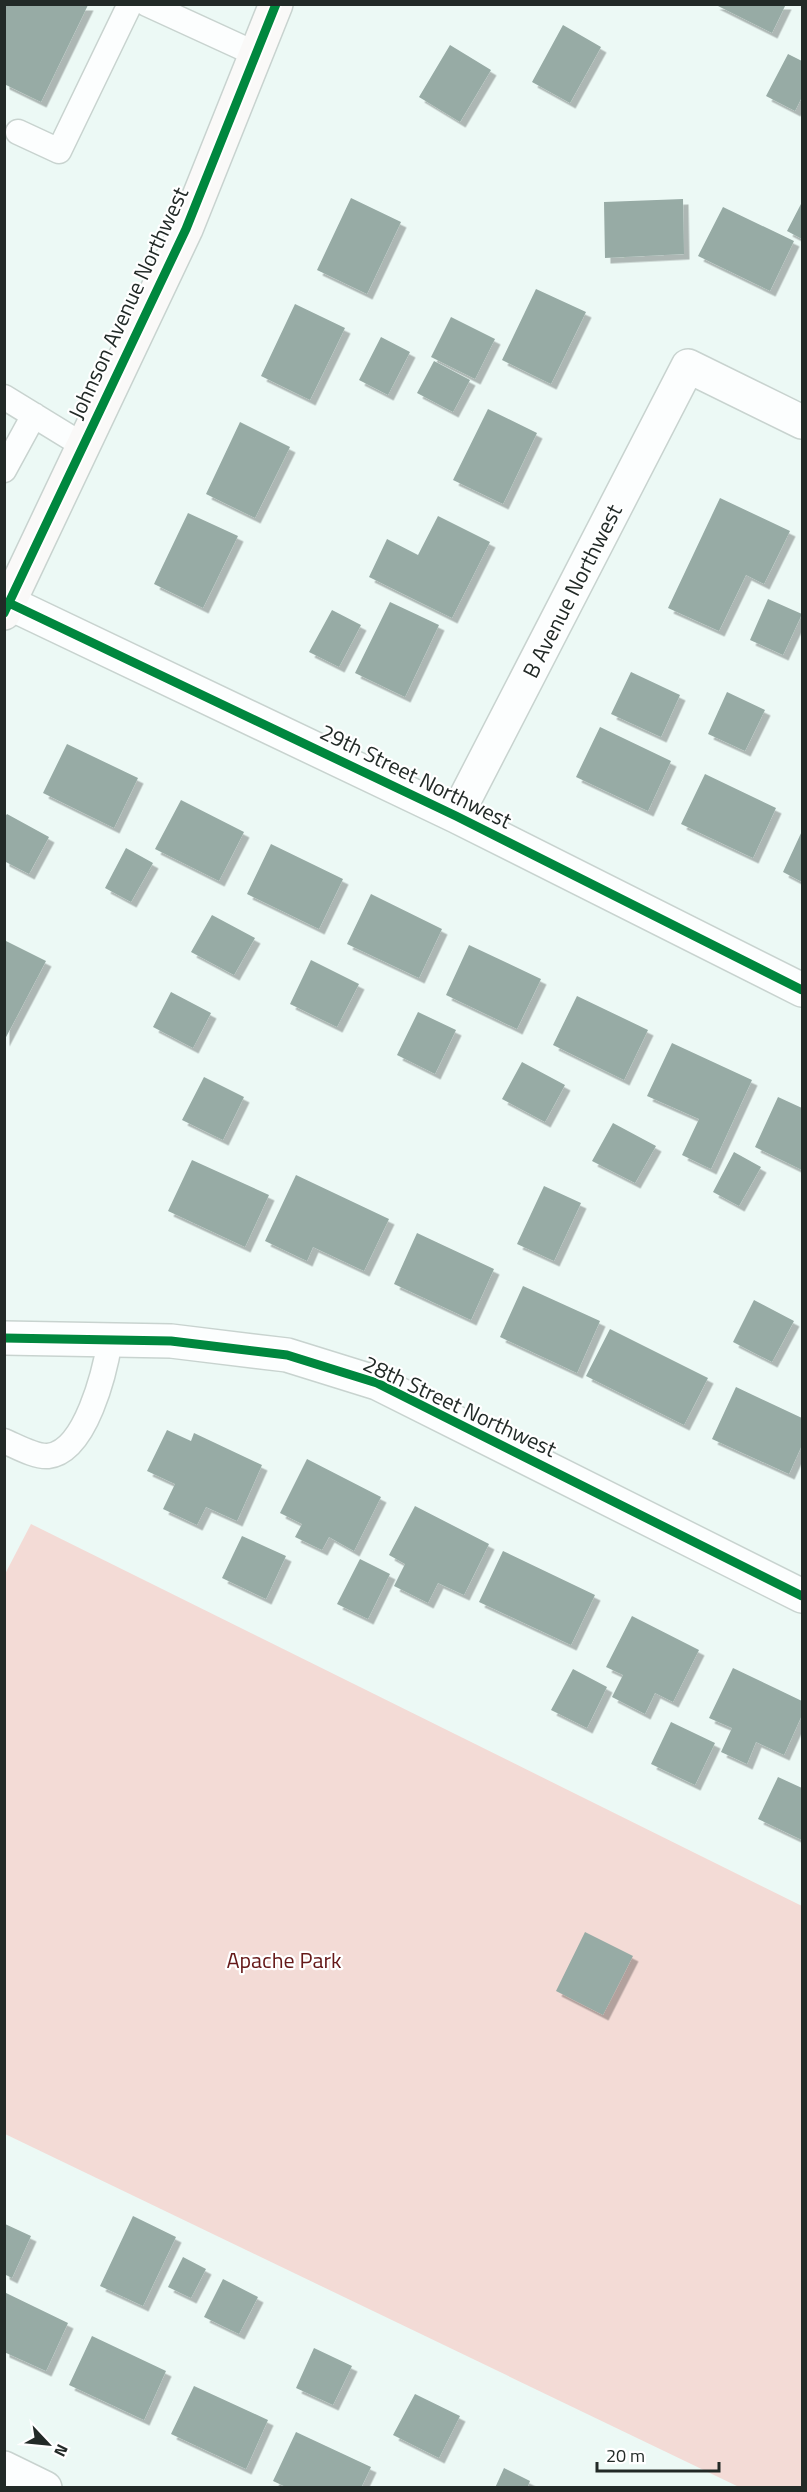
<svg xmlns="http://www.w3.org/2000/svg" width="807" height="2492" viewBox="0 0 807 2492" font-family="'Titillium Web',sans-serif">
<style>
.green{fill:#f3dbd6}
.building{fill:#97aba5;filter:url(#shadow)}
.lines{fill:none;stroke-linecap:round;stroke-linejoin:round}
.lane-casing{stroke:#c8d3cf;stroke-width:27}
.street-casing{stroke:#c8d3cf;stroke-width:36}
.secondary-casing{stroke:#c8d3cf;stroke-width:36}
.lane{stroke:#fcfefe;stroke-width:24}
.street{stroke:#fcfefe;stroke-width:33}
.secondary{stroke:#faf9f8;stroke-width:33}
.cycleway-casing{stroke:#fff;stroke-width:13}
.cycleway{stroke:#00873e;stroke-width:9}
.labels{text-anchor:middle;stroke-width:4.5;stroke-linejoin:round;paint-order:stroke}
.street-label{font-size:22px;fill:#222a27;stroke:#fff}
.park-label{font-size:22px;fill:#651818;stroke:#fff}
</style>
<defs>
<filter id="shadow"><feDropShadow dx="5.5" dy="5.5" stdDeviation="0" flood-color="#0004"/></filter>
</defs>
<rect width="100%" height="100%" fill="#ecf9f5"/>
<path class="green" d="M31 1524 802 1906V2487H739L5 2134 4 1576Z"/>
<path class="building" d="M714 4H786L772 33Z
M4 5H88L41 102 4 84Z
M563 25 601 47 570 103 532 82Z
M450 45 491 70 460 122 419 97Z
M788 54 802 61V97L795 111 766 96Z
M351 198 401 222 367 294 317 270Z
M683 199 684 254 605 258 604 202Z
M802 202V239L787 231Z
M723 207 794 241 770 291 698 256Z
M536 289 586 312 551 384 502 360Z
M295 304 345 328 310 400 261 376Z
M451 317 495 339 475 379 431 357Z
M381 337 410 352 388 395 359 380Z
M434 361 470 380 453 412 417 393Z
M488 409 537 433 503 504 453 480Z
M240 422 290 447 255 518 206 494Z
M720 498 790 531 764 584 746 575 719 631 668 608Z
M188 513 238 536 203 608 154 584Z
M438 516 490 542 452 618 369 577 387 539 418 555Z
M768 599 802 614 783 655 750 640Z
M390 602 439 625 405 697 355 673Z
M332 610 361 625 339 667 309 652Z
M631 672 680 695 661 737 611 714Z
M727 692 765 710 745 751 708 734Z
M600 727 671 761 648 811 576 777Z
M67 744 138 778 114 828 43 793Z
M705 774 776 808 753 858 681 824Z
M181 800 244 832 219 881 155 849Z
M7 814 49 837 29 874 4 861V818Z
M802 831V882L783 872Z
M271 844 343 879 319 929 247 894Z
M126 848 153 863 131 902 105 888Z
M371 894 442 929 419 978 347 944Z
M212 915 255 938 234 975 191 952Z
M4 940 46 961 4 1041Z
M469 945 541 979 517 1029 446 995Z
M311 960 359 984 337 1027 290 1004Z
M171 992 211 1013 193 1048 153 1027Z
M577 996 648 1030 624 1080 553 1045Z
M418 1012 456 1030 435 1074 397 1055Z
M672 1043 752 1080 711 1169 682 1155 699 1119 647 1096Z
M522 1062 565 1085 545 1122 502 1099Z
M204 1077 244 1097 223 1140 182 1120Z
M778 1097 802 1108V1170L755 1147Z
M613 1123 656 1146 635 1183 592 1161Z
M734 1152 761 1167 739 1206 713 1192Z
M192 1160 269 1195 245 1247 168 1211Z
M296 1175 389 1219 364 1271 313 1247 307 1261 265 1241Z
M544 1186 581 1203 554 1261 517 1244Z
M417 1233 494 1269 471 1320 394 1284Z
M523 1286 600 1321 577 1373 500 1337Z
M754 1300 794 1321 772 1362 733 1342Z
M610 1329 708 1378 684 1425 586 1376Z
M736 1387 802 1418V1445L789 1474 712 1439Z
M167 1430 191 1441 194 1433 262 1465 237 1521 206 1507 197 1525 163 1509 175 1484 147 1471Z
M307 1459 381 1497 354 1551 329 1537 322 1550 295 1537 302 1524 280 1513Z
M415 1506 489 1544 464 1595 438 1583 428 1603 394 1586 405 1564 389 1555Z
M242 1536 286 1556 266 1599 222 1578Z
M503 1551 595 1595 571 1645 479 1602Z
M360 1559 390 1574 368 1619 337 1604Z
M632 1616 699 1650 673 1702 655 1693 645 1714 612 1697 623 1675 606 1667Z
M733 1668 802 1701V1715L784 1755 756 1742 747 1764 721 1752 732 1728 709 1718Z
M573 1669 607 1687 587 1728 551 1710Z
M671 1722 715 1743 695 1785 651 1764Z
M778 1777 802 1788V1840L758 1819Z
M585 1932 633 1956 603 2015 556 1991Z
M133 2216 176 2237 143 2306 100 2286Z
M5 2224 31 2236 12 2278 4 2274Z
M183 2257 206 2269 191 2298 168 2287Z
M223 2279 258 2297 239 2334 204 2317Z
M4 2292 68 2323 46 2371 4 2352Z
M92 2336 166 2371 144 2420 69 2385Z
M314 2348 352 2366 333 2405 296 2388Z
M194 2386 268 2420 246 2469 171 2434Z
M415 2394 460 2416 439 2458 393 2435Z
M296 2432 371 2467 361 2488H288L273 2481Z
M504 2468 530 2481 527 2488H495Z"/>
<g class="lines">
<g class="lane-casing">
<path id="lane" d="M147 4 256 54
M18 132 59 151 130 4
M4 397 84 446
M4 470 34 415
M4 1441C16 1446 35 1457 48 1456 86 1452 105 1371 110 1340"/>
</g>
<g class="street-casing">
<path id="street" d="M9 603 456 816 802 990
M456 816 688 366 802 422
M4 1338 171 1341 287 1355 377 1383 802 1596
M4 2468 45 2488"/>
</g>
<g class="secondary-casing">
<path id="secondary" d="M4 613 186 229 276 4"/>
</g>
<use href="#lane" class="lane"/>
<use href="#street" class="street"/>
<use href="#secondary" class="secondary"/>
<g class="cycleway-casing">
<path id="cycleway" d="M9 603 456 816 802 990
M4 613 186 229 276 4
M4 1338 171 1341 287 1355 377 1383 802 1596"/>
</g>
<use href="#cycleway" class="cycleway"/>
</g>
<g class="labels">
<g class="street-label">
<text transform="translate(128 303) rotate(-65)" y="8">Johnson Avenue Northwest</text>
<text transform="translate(572 591) rotate(-63)" y="8">B Avenue Northwest</text>
<text transform="translate(416 776) rotate(26)" y="8">29th Street Northwest</text>
<text transform="translate(460 1406) rotate(25)" y="8">28th Street Northwest</text>
</g>
<g class="park-label">
<text x="284" y="1968">Apache Park</text>
</g>
</g>
<rect width="807" height="2492" fill="none" stroke="#222a27" stroke-width="12"/>
<g transform="translate(48 2444) rotate(116)" stroke="#ffffff" stroke-width="4.5" paint-order="stroke">
<path d="M0-4.5L10 22L0 15L-10 22Z" fill="#222a27"/>
<text y="-9" font-size="16" font-weight="bold" text-anchor="middle" fill="#222a27">N</text>
</g>
<path d="M597 2462v9h122v-9" fill="none" stroke="#222a27" stroke-width="3"/>
<text x="606" y="2462" font-size="18" fill="#222a27" stroke="#ffffff" stroke-width="4.5" paint-order="stroke">20 m</text>
</svg>
